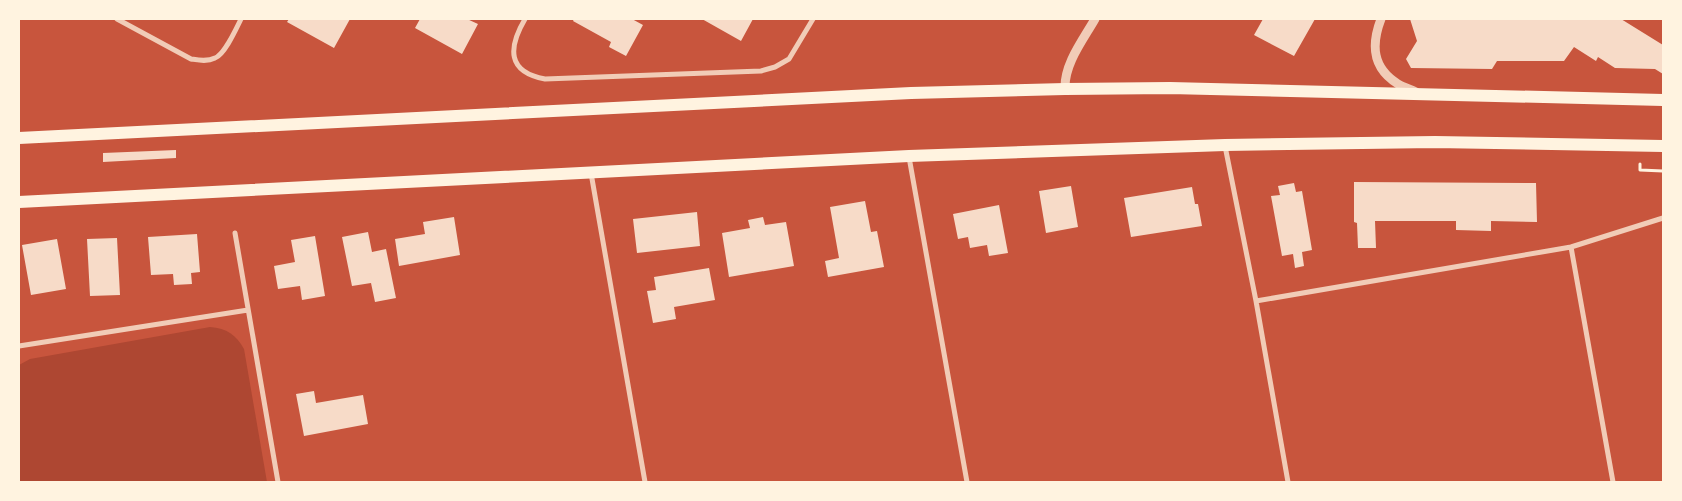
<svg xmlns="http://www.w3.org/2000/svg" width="1682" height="501" viewBox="0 0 1682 501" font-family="Mulish,sans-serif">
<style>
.green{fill:#ae4732}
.building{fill:#f7dbc8}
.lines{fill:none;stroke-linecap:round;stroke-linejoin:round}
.path{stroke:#fff3e0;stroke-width:3}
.minor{stroke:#f1ccb7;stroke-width:5}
.tertiary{stroke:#f1ccb7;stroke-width:9}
.primary{stroke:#fff3e0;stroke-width:12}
</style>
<rect width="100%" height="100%" fill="#c8553d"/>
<path class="green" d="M210 327C227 328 236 335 244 349L267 482H19V365L30 359Z"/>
<path class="building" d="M289 19H350L334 48 287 22Z
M420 19H467L478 24 462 54 415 28Z
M574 19H632L643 25 626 56 609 47 611 42 573 21Z
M702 19H753L741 41Z
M1263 19H1315L1294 56 1254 35Z
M1410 19H1621L1663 45V74L1655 69 1615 68 1598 57 1596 61 1574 47 1564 61H1497L1492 69 1411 68 1406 59 1417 41Z
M176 150V158L103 162V153Z
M1354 182 1536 183 1537 222 1491 221V231L1456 230V221H1375L1376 248H1358L1357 223 1354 222Z
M1294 183 1296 192 1302 191 1312 250 1302 252 1304 266 1295 268 1293 254 1282 256 1271 196 1280 195 1278 186Z
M1071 186 1078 227 1046 233 1039 191Z
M1192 187 1195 204H1198L1202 226 1131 237 1124 198Z
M865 201 871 232 877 231 884 267 828 277 825 261 839 258 830 207Z
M999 205 1008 253 989 256 987 245 970 248 968 237 958 239 953 214Z
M697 212 700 246 637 253 633 219Z
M454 217 460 255 399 266 395 239 425 234 423 222Z
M763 217 765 225 786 222 794 266 729 277 722 233 750 228 748 220Z
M368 232 372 252 386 249 396 298 375 302 371 283 352 286 342 237Z
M197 234 200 272 191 273 192 284 174 285 173 274 151 275 148 237Z
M315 236 325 296 302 300 300 286 278 289 274 266 295 262 291 240Z
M117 238 120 295 90 296 87 239Z
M57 239 66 289 31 295 22 245Z
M709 268 715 300 674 307 676 319 653 323 647 291 656 290 654 277Z
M314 391 316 403 363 395 368 424 304 436 296 394Z"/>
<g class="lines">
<path class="path" d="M1640 164V170L1663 171"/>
<path class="minor" d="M117 19 191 59C198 60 207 62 215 58 225 54 236 29 241 19
M525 19C508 48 507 72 545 79L761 71 775 67 789 59 813 19
M1225 146 1256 301 1288 482
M909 157 967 482
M591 173 645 482
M235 233 278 482
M1571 247 1613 482
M1256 301 1571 247 1663 218
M19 346 248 310"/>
<path class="tertiary" d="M1381 19C1371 45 1372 68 1398 84 1404 88 1411 89 1416 92
M1065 89C1064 64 1083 40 1095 19"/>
<path class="primary" d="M19 138 911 93 1065 89 1170 88 1663 100
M19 202 909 156 1225 145 1435 142 1663 146"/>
</g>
<rect width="1682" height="501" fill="none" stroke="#fff3e0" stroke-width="40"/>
</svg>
